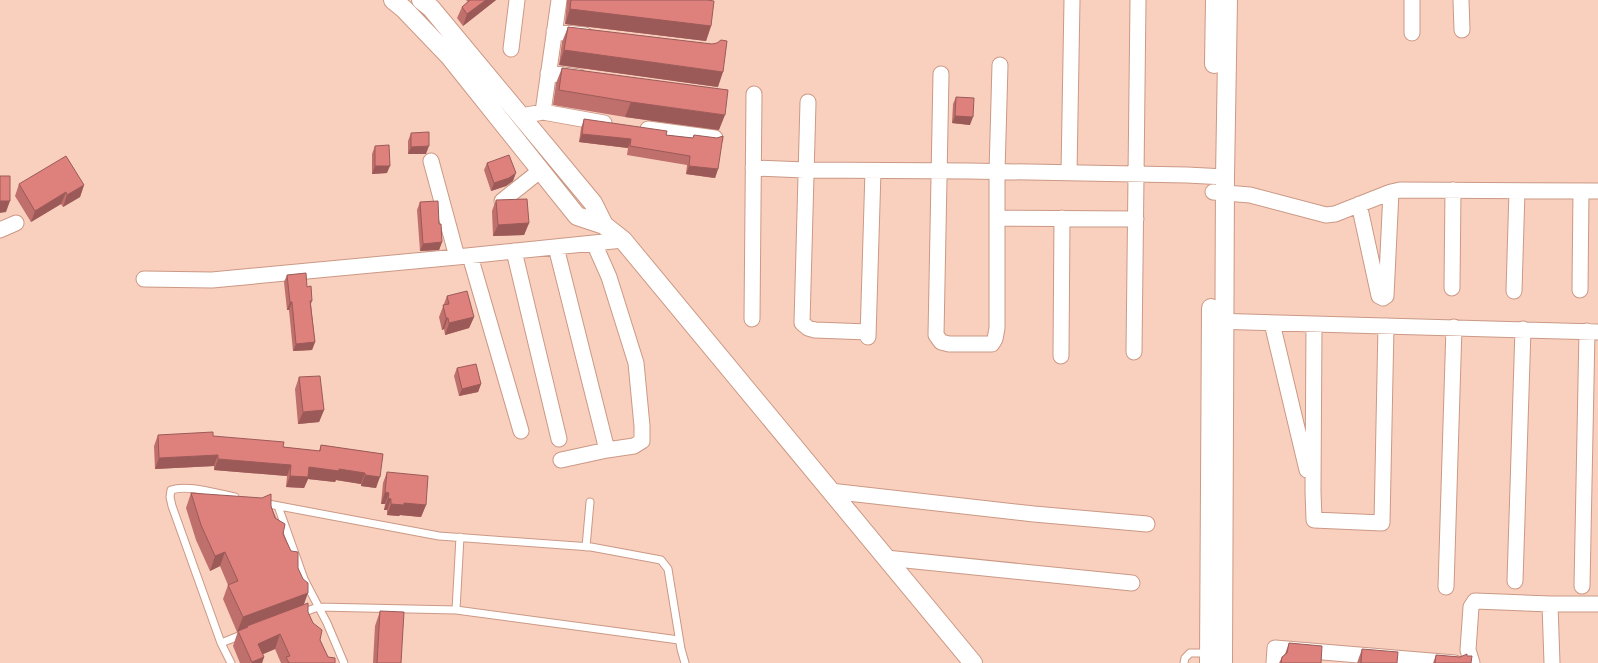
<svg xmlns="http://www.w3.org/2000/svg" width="1598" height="663" viewBox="0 0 1598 663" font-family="'Sofia Sans Condensed',sans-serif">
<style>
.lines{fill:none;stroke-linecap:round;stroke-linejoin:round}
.service-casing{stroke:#cb9985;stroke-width:9}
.minor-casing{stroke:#cb9985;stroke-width:17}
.tertiary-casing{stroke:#cb9985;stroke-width:20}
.service{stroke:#fff;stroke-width:7}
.minor{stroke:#fff;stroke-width:15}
.tertiary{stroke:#fff;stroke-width:18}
.wall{fill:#bf6f6c}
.shaded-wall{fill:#9b5a58}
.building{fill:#de817d;stroke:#9b5a58}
</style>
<rect width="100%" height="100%" fill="#f9cfbe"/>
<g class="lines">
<g class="service-casing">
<path id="service" d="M263 503 439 536 591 547 661 560 668 569 681 649 685 663
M278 506 304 579 327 623 344 663
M586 547 590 502
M456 610 460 537
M299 614 318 607 456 610 679 640
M221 643 244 634
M231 663 221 643 172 506 170 497 171 490C188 484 217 494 235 497
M1184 663 1185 658 1190 653H1208"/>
</g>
<g class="minor-casing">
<path id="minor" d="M1412 0V33
M1461 0 1462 30
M554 32 585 35
M511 49 517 0
M548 73 579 77
M941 74 936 335 941 342 949 344H992L995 339 997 328V172L1000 65
M808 102 802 323 808 328 815 330 868 332
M543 112 559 0
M521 116 543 112 604 123
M648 129 715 138
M431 161 457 257
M753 168 805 170 969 171 1187 175 1225 177
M1069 173 1072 0
M1213 192 1250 195 1326 215 1335 214 1391 192 1400 190 1598 191
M502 201 541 170
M1359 204 1379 296 1383 298 1386 296 1391 192
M997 218 1136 219
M0 230 16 223
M556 247 607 450
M514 251 559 439
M470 256 521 431
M144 279 212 280 457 257 623 240
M1452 288 1453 190
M1580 290 1581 191
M1514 291 1517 191
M752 319 754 94
M1213 321 1598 332
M1272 323 1307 470
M1314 324 1313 491 1314 520 1382 523 1386 326
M868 337 873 171
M1134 352 1138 0
M1061 356 1062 218
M561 460 607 450 634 446 642 441V426L636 363 609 277 594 243
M830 491 1034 514 1147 524
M886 558 1132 583
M1515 581 1523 329
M1582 586 1587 331
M1446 587 1454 327
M1550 604H1598
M1274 663 1275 648 1455 663
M1472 663 1468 650 1471 607 1475 601 1550 604 1552 663"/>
</g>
<g class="tertiary-casing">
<path id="tertiary" d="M393 0 404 9 449 56 577 216 604 225 623 240 973 663
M421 0 431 8 593 203 604 225
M1214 64 1215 0
M1209 663 1211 308
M1223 663 1225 177 1228 0"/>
</g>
<use href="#service" class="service"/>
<use href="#minor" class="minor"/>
<use href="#tertiary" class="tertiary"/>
</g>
<path class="wall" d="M466 0H496L463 26 457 18 462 7 468 2Z
M567 0H707L711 26 706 41 565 24Z
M568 27 718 87 559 65 562 42Z
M562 68 719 130 625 117 553 105 556 83Z
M956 97 970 125 952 123 953 104Z
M584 119 666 135 693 138 694 135 718 169 715 178 686 174 687 165 627 155 628 148 579 142 581 128Z
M411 133 426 154H408V141Z
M375 146 387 173 372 174V154Z
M487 163 513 181 506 186 491 191 484 170Z
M19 184 84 185 80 197 63 207 61 204 31 222 15 196Z
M496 200 529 223 524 235 493 236 492 211Z
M420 202 439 224 442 242 439 250 420 251 417 210Z
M287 275 307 287 312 301 311 304 315 342 312 350 293 351 289 310H287L284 282Z
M447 296 474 317 469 328 445 335 444 329 442 330 439 317Z
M457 368 481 384 478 392 459 396 454 376Z
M299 377 324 410 319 422 298 424 295 389Z
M158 435 213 436 283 447 319 451 321 445 383 454 376 488 361 486V484L336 480 335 482 308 479 304 488 286 487 287 476 214 470V466L155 469 154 446Z
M387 472 426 505 421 517 400 515 399 516 387 515V510H384L385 504H381L383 483Z
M191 493 271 506 298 568 304 605 328 657 335 663H281L275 649 262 654 264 657 262 663H240L233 646 238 631 237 632 223 599 228 585 220 566 210 571 196 540 186 508Z
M380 611 401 663H373L375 626Z
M1289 643 1321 663H1279L1282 657 1285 654Z
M1362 649 1397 663H1357Z
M1436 655 1460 657 1467 656 1471 663H1433Z"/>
<path class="shaded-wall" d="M486 0H496L463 26 467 14Z
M570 9 711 26 706 41 565 24Z
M564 50 723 72 718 87 559 65Z
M631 102 725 115 719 130 625 117Z
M955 116 973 117 970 125 952 123Z
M582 134 631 139 628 148 579 142Z
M429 146 426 154H408L411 147Z
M375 166H390L387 173 372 174Z
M689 166 718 169 715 178 686 174Z
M516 173 513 181 506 186 491 191 494 183Z
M84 185 80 197 63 207 67 195Z
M66 192 61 204 31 222 35 211Z
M0 201H10L6 212 0 213Z
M529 223 524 235 493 236 498 225Z
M442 242 439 250 420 251 423 244Z
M290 302H292L289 310H287Z
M474 317 469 328 445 335 449 323Z
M446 318H448L444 329 442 330Z
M315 342 312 350 293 351 296 344Z
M481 384 478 392 459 396 462 389Z
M324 410 319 422 298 424 303 412Z
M218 455 214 466 155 469 159 458Z
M218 459 291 465 287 476 214 470Z
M309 467 339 469 365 473 361 484 336 480 335 482 308 479 304 488 286 487 290 476Z
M365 475 380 477 376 488 361 486Z
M385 492 389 493 385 504H381Z
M388 498 391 499 387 510H384Z
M404 503 426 505 421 517 400 515 399 516 387 515 391 504Z
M225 552 220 566 210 571 215 556Z
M308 593 303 607 248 627 247 626 246 628 237 632 243 617Z
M280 634 275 649 252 659 258 644Z
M264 657 262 663H252V662Z"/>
<path class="building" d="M470 0H486L467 14 462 7Z
M571 0H707L714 1 711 26 570 9Z
M568 27 712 44 717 43 721 40 727 41 723 72 564 50Z
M562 68 728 90 725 115 631 102 559 90Z
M956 97 974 98 973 117 955 116Z
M584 119 667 131 666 135 693 138 694 135 717 138 723 136 718 169 689 166 690 156 630 146 631 139 582 134Z
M429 132V146L411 147V133Z
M389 145 390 166H375V146Z
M509 155 516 173 509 178 494 183 487 163Z
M66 156 84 185 67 195 66 192 35 211 19 184Z
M0 176H10V201H0Z
M527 199 529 223 498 225 496 200Z
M438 201 439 224H441L442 242 423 244 420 202Z
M306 273 307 287 311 286 312 301H310L315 342 296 344 292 302H290L287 275Z
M467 291 474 317 449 323 448 318H446L443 305 449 304 447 296Z
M476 364 481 384 462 389 457 368Z
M320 376 324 410 303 412 299 377Z
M213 432V436L284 442 283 447 320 451 321 445 383 454 380 477 365 475V473L339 469V471L309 467 308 477 290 476 291 465 218 459V455L159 458 158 435Z
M387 472 428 476 426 505 404 503V505L391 504V499L388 498 389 493 385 492Z
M191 493 262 498 271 494V506L275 518 285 524 283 534 291 551 298 552V568L303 579 308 583V593L243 617 228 585 238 581 225 552 215 556 201 525Z
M308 603V612L313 623 322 630 320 640 328 657 335 658V663H289L286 657 290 656 280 634 258 644 264 657 252 662 238 631 248 627 247 626Z
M380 611 404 612 401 663H377Z
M1289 643 1322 646 1321 663H1281L1282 657 1287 653Z
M1362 649 1398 652 1397 663H1361Z
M1467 654V656H1472L1471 663H1435L1436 655 1460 657Z"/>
</svg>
